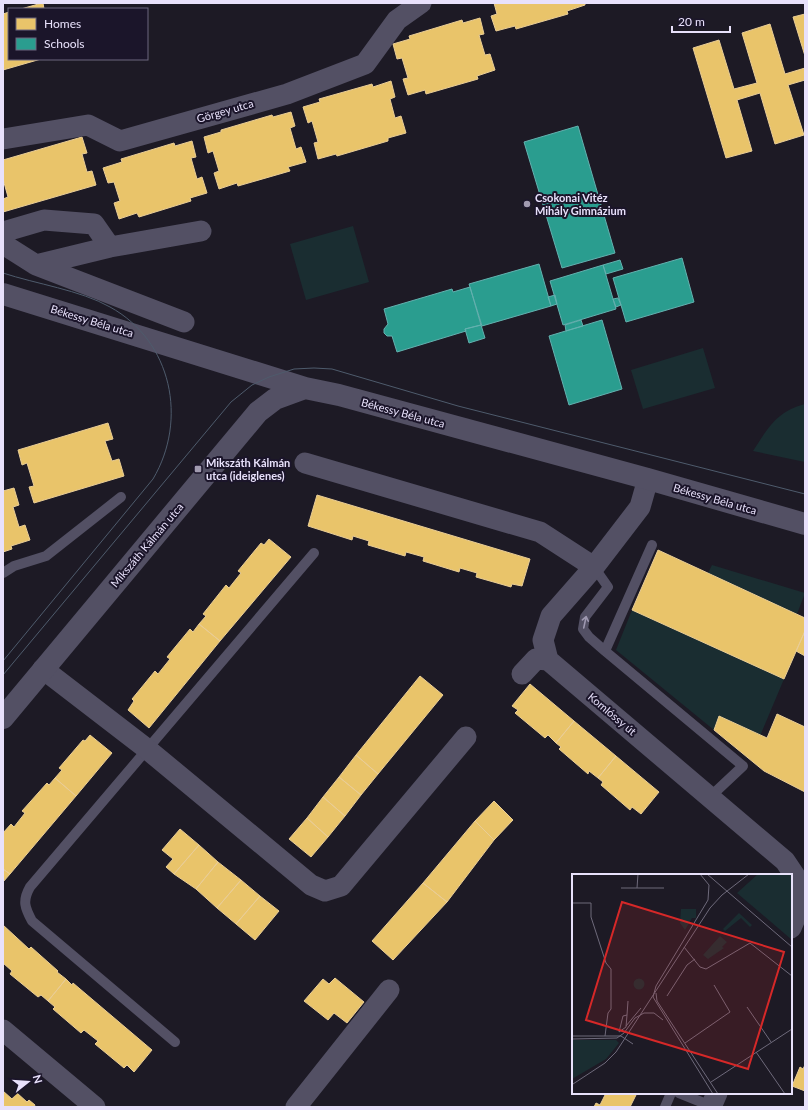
<svg xmlns="http://www.w3.org/2000/svg" width="808" height="1110" viewBox="0 0 808 1110" font-family="Lato,sans-serif">
<style>
.green{fill:#1a2d31}
.homes{fill:#e9c46a;stroke:#e9cd96}
.schools{fill:#2a9d8f;stroke:#63b1af}
.lines{fill:none;stroke-linecap:round;stroke-linejoin:round}
.service{stroke:#535064;stroke-width:10}
.minor{stroke:#535064;stroke-width:21}
.tertiary{stroke:#535064;stroke-width:22}
.tram{stroke:#4e5b6c;stroke-width:1}
.oneway{stroke:#9e98b0}
.poi-dot{fill:#a19bb0;stroke:#1b152a;stroke-width:1.5}
.labels{text-anchor:middle;stroke-width:4;stroke-linejoin:round;paint-order:stroke}
.street-label{font-size:11px;fill:#e8e1fb;stroke:#1b152a}
.poi-label{font-size:11px;font-weight:bold;fill:#e8e1fb;stroke:#1b152a;text-anchor:start}
.inset-road{fill:none;stroke:#6e6a7b;stroke-width:1}
.view{fill:#d62828;fill-opacity:0.15;stroke:#d62828;stroke-width:2}
.inset-edge{fill:none;stroke:#e8e1fb;stroke-width:2}
</style>
<rect width="100%" height="100%" fill="#1d1a25"/>
<path class="green" d="M353 226 369 282 306 300 290 244Z
M703 348 715 388 643 409 631 370Z
M805 404V462L753 451C769 427 776 412 805 404Z
M712 565 805 593 797 614 708 573Z
M632 610 784 679 760 736 719 716 714 730 616 650Z"/>
<path class="homes" d="M43 3 44 9H21L42 3Z
M494 3H585V5L567 11 568 14 516 29 515 26 496 31 491 16 497 14Z
M9 12V59H41L3 70V14Z
M805 14V56L793 17Z
M480 18 484 34 479 35 485 55 490 54 495 70 477 76 478 79 426 94 425 90 408 95 403 79 408 78 402 58 397 59 393 44 410 39 409 36 462 20 463 23Z
M770 24 785 74 805 68V80L788 85 804 135 775 144 760 93 737 100 752 151 726 158 693 48 719 40 734 89 757 83 742 33Z
M391 81 395 97 390 99 395 118 401 116 406 133 388 138V141L337 156 336 154 318 159 314 143 318 142 312 121 308 123 303 107 320 102 319 99 372 84 373 87Z
M291 112 295 126 290 128 296 149 301 147 306 162 288 167 290 171 238 186 237 183 219 189 214 173 219 171 213 151 208 153 204 137 221 132V130L272 115 273 117Z
M82 137 87 153 82 154 87 172 92 171 96 185 3 212V199L8 197 3 179V160Z
M192 141 196 157 191 158 197 179 202 177 207 193 190 198 191 201 139 217 137 213 119 219 114 203 120 201 114 182 108 183 103 168 122 162 121 159 174 143 175 146Z
M108 423 113 439 105 441 112 461 119 459 124 476 34 503 29 487 34 486 27 463 22 465 18 450Z
M14 488 19 505 13 507 19 527 25 525 30 540 11 546 12 549 3 552V491Z
M317 495 530 559 522 586 512 584 511 587 476 577 477 573 460 568 459 572 423 561 424 557 406 552 405 556 368 545 369 541 353 536 352 540 308 526Z
M269 539 291 557 220 641 199 624 206 616 203 614 226 585 229 588 241 573 238 571 261 543 264 545Z
M658 550 805 618V631L784 679 632 610Z
M199 624 220 641 149 728 128 710 134 701 132 699 155 671 158 674 170 659 167 657 190 629 193 632Z
M805 631V656L796 651Z
M420 676 443 695 378 774 356 755Z
M530 684 574 721 556 743 548 735 545 738 515 713 518 710 512 706Z
M777 714 805 727V792L764 771 714 730 719 716 767 738Z
M574 721 616 756 598 778 589 771 588 774 559 749 561 747 556 743Z
M90 735 112 753 76 796 55 778 62 770 59 768 83 740 85 741Z
M356 755 378 774 361 795 339 777Z
M616 756 659 792 641 814 632 807 630 810 601 785 603 782 598 778Z
M339 777 361 795 345 816 323 797Z
M55 778 76 796 10 874 3 869V833L11 824 14 827 25 813 22 811 47 783 49 785Z
M323 797 345 816 328 837 307 818Z
M494 801 513 820 494 840 475 821Z
M307 818 328 837 311 857 289 839Z
M475 821 494 840 447 902 423 883Z
M180 829 199 845 174 874 166 867 173 859 162 850Z
M199 845 218 862 196 889 174 874Z
M218 862 241 880 217 908 196 889Z
M3 869 10 874 3 882Z
M241 880 260 896 236 924 217 908Z
M423 883 447 902 393 960 372 941Z
M260 896 279 911 255 940 236 924Z
M3 925 29 949 31 947 58 971 57 972 66 979 48 1001 41 995 38 997 10 974 12 971 3 963Z
M335 978 364 1002 347 1023 334 1013 328 1020 304 1001 323 979 329 984Z
M66 979 72 985 73 983 152 1050 134 1072 127 1065 124 1068 95 1044 98 1041 84 1030 81 1033 53 1009 55 1007 48 1001Z
M805 1065V1091L792 1086 800 1067 803 1069Z
M3 1091 12 1099 17 1093 27 1102 29 1100 35 1105 34 1107H3Z
M606 1093H637L630 1107H594L596 1103 600 1105Z"/>
<path class="schools" d="M578 126 615 253 562 268 524 142Z
M682 258 694 302 626 322 613 278Z
M620 260 623 269 606 274 603 265Z
M539 264 551 306 482 326 469 284Z
M603 265 616 309 563 325 550 281Z
M470 287 481 325 465 329 466 331 397 352 392 336H387L384 333V329L388 324 384 309 452 289 453 292Z
M555 295 557 304 551 306 548 297Z
M618 298 621 305 616 307 613 299Z
M581 320 583 326 566 331 565 325Z
M602 320 622 389 569 405 549 336Z
M481 325 485 338 469 343 465 329Z"/>
<g class="lines">
<path class="service" d="M652 545 605 651 743 766 710 797
M594 567 608 587 585 617 583 629 589 637 605 651
M3 573 14 566 46 556 121 497
M175 1042 32 921C25 908 22 901 30 887L314 553
M679 1093 711 1106
M665 1107 671 1093"/>
<path class="minor" d="M3 139 88 125 120 141 287 94 365 64 397 20 421 3
M3 232 44 220 94 224 110 247
M3 244 36 265 110 247 201 231
M36 265 184 322
M305 463 540 532 594 567
M648 479 640 507 594 567 551 616 543 640 548 660 785 861 801 885 799 909 791 928
M43 669 147 749 311 885 325 891 341 886 466 737
M522 674 536 659 548 660
M3 1030 95 1107
M296 1107 389 990
M711 1107 717 1093"/>
<path class="tertiary" d="M3 294 305 388 339 395 648 479 805 524
M3 718 258 412 275 399 305 388"/>
<path class="tram" d="M3 273C36 284 80 290 110 307 172 341 188 420 153 479L3 661
M3 675 231 402 252 385 269 377 294 369 314 368 332 369 458 406 805 494"/>
</g>
<defs><path id="oneway-shaft" d="M-6 0H5M1.5-3L5.5 0L1.5 3" fill="none" stroke-width="1.6" stroke-linecap="round" stroke-linejoin="round"/></defs>
<use class="oneway" href="#oneway-shaft" transform="translate(585 622) rotate(-78)"/>
<g class="poi-dot">
<circle cx="527" cy="204" r="4"/>
<rect x="194" y="465" width="8" height="8" rx="2"/>
</g>
<g class="labels">
<g class="street-label">
<text transform="translate(225 111) rotate(-16)" y="4">Görgey utca</text>
<text transform="translate(92 321) rotate(17)" y="4">Békessy Béla utca</text>
<text transform="translate(403 413) rotate(15)" y="4">Békessy Béla utca</text>
<text transform="translate(715 499) rotate(16)" y="4">Békessy Béla utca</text>
<text transform="translate(147 545) rotate(-50)" y="4">Mikszáth Kálmán utca</text>
<text transform="translate(612 714) rotate(40)" y="4">Komlóssy út</text>
</g>
<g class="poi-label">
<text x="535" y="202">Csokonai Vitéz<tspan x="535" dy="13">Mihály Gimnázium</tspan></text>
<text x="206" y="467">Mikszáth Kálmán<tspan x="206" dy="13">utca (ideiglenes)</tspan></text>
</g>
</g>
<g transform="translate(572 874)">
<rect width="220" height="220" fill="#1d1a25"/>
<path d="M186 0H220V66L165 19ZM109 35H124V44H120L113 56 108 49ZM167 39 180 51 178 53 169 44 153 57 151 55ZM148 62 155 68 150 73 152 74 136 85 131 81ZM61.5 110a5.5 5.5 0 1 1 11 0a5.5 5.5 0 1 1-11 0ZM0 166H44L47 169 34 185 0 205Z" fill="#1a2d31"/>
<path class="inset-road" d="M128 0 137 11 136 26 84 112 81 123 141 220M135 0 220 73M49 14H92M65 14 66 0M0 29H19V43L34 89 39 95V135L36 139 33 162M112 73 128 93 134 95 178 69 220 102M84 119 85 127 146 220M95 122 115 91 123 85M175 133 199 168M55 141 54 153 47 158 51 142 55 141 56 127M54 152 69 134M0 162H49L61 170M0 165 45 164 52 159 63 144 72 139H82L91 146M113 169 158 138 142 111M184 178 213 220M139 208 220 155M1 210 33 189 44 178 138 34 150 21 177 0"/>
<path class="view" d="M50 28 212 78 176 195 14 146Z"/>
<rect width="220" height="220" class="inset-edge"/>
</g>
<rect width="808" height="1110" fill="none" stroke="#e8e1fb" stroke-width="8"/>
<rect x="8" y="8" width="140" height="52" fill="#1b152a" stroke="#6d677e"/>
<rect x="16" y="18" width="20" height="12" fill="#e9c46a" stroke="#6d677e"/>
<text x="44" y="28" font-size="12" fill="#e8e1fb">Homes</text>
<rect x="16" y="38" width="20" height="12" fill="#2a9d8f" stroke="#6d677e"/>
<text x="44" y="48" font-size="12" fill="#e8e1fb">Schools</text>
<g transform="translate(28 1082) rotate(73)" stroke="#1b152a" stroke-width="3" paint-order="stroke">
<path d="M0-3L7 15L0 10L-7 15Z" fill="#e8e1fb"/>
<text y="-6" font-size="11" font-weight="bold" text-anchor="middle" fill="#e8e1fb">N</text>
</g>
<path d="M672 26v6h58v-6" fill="none" stroke="#e8e1fb" stroke-width="2"/>
<text x="678" y="26" font-size="12" fill="#e8e1fb" stroke="#1b152a" stroke-width="3" paint-order="stroke">20 m</text>
</svg>
